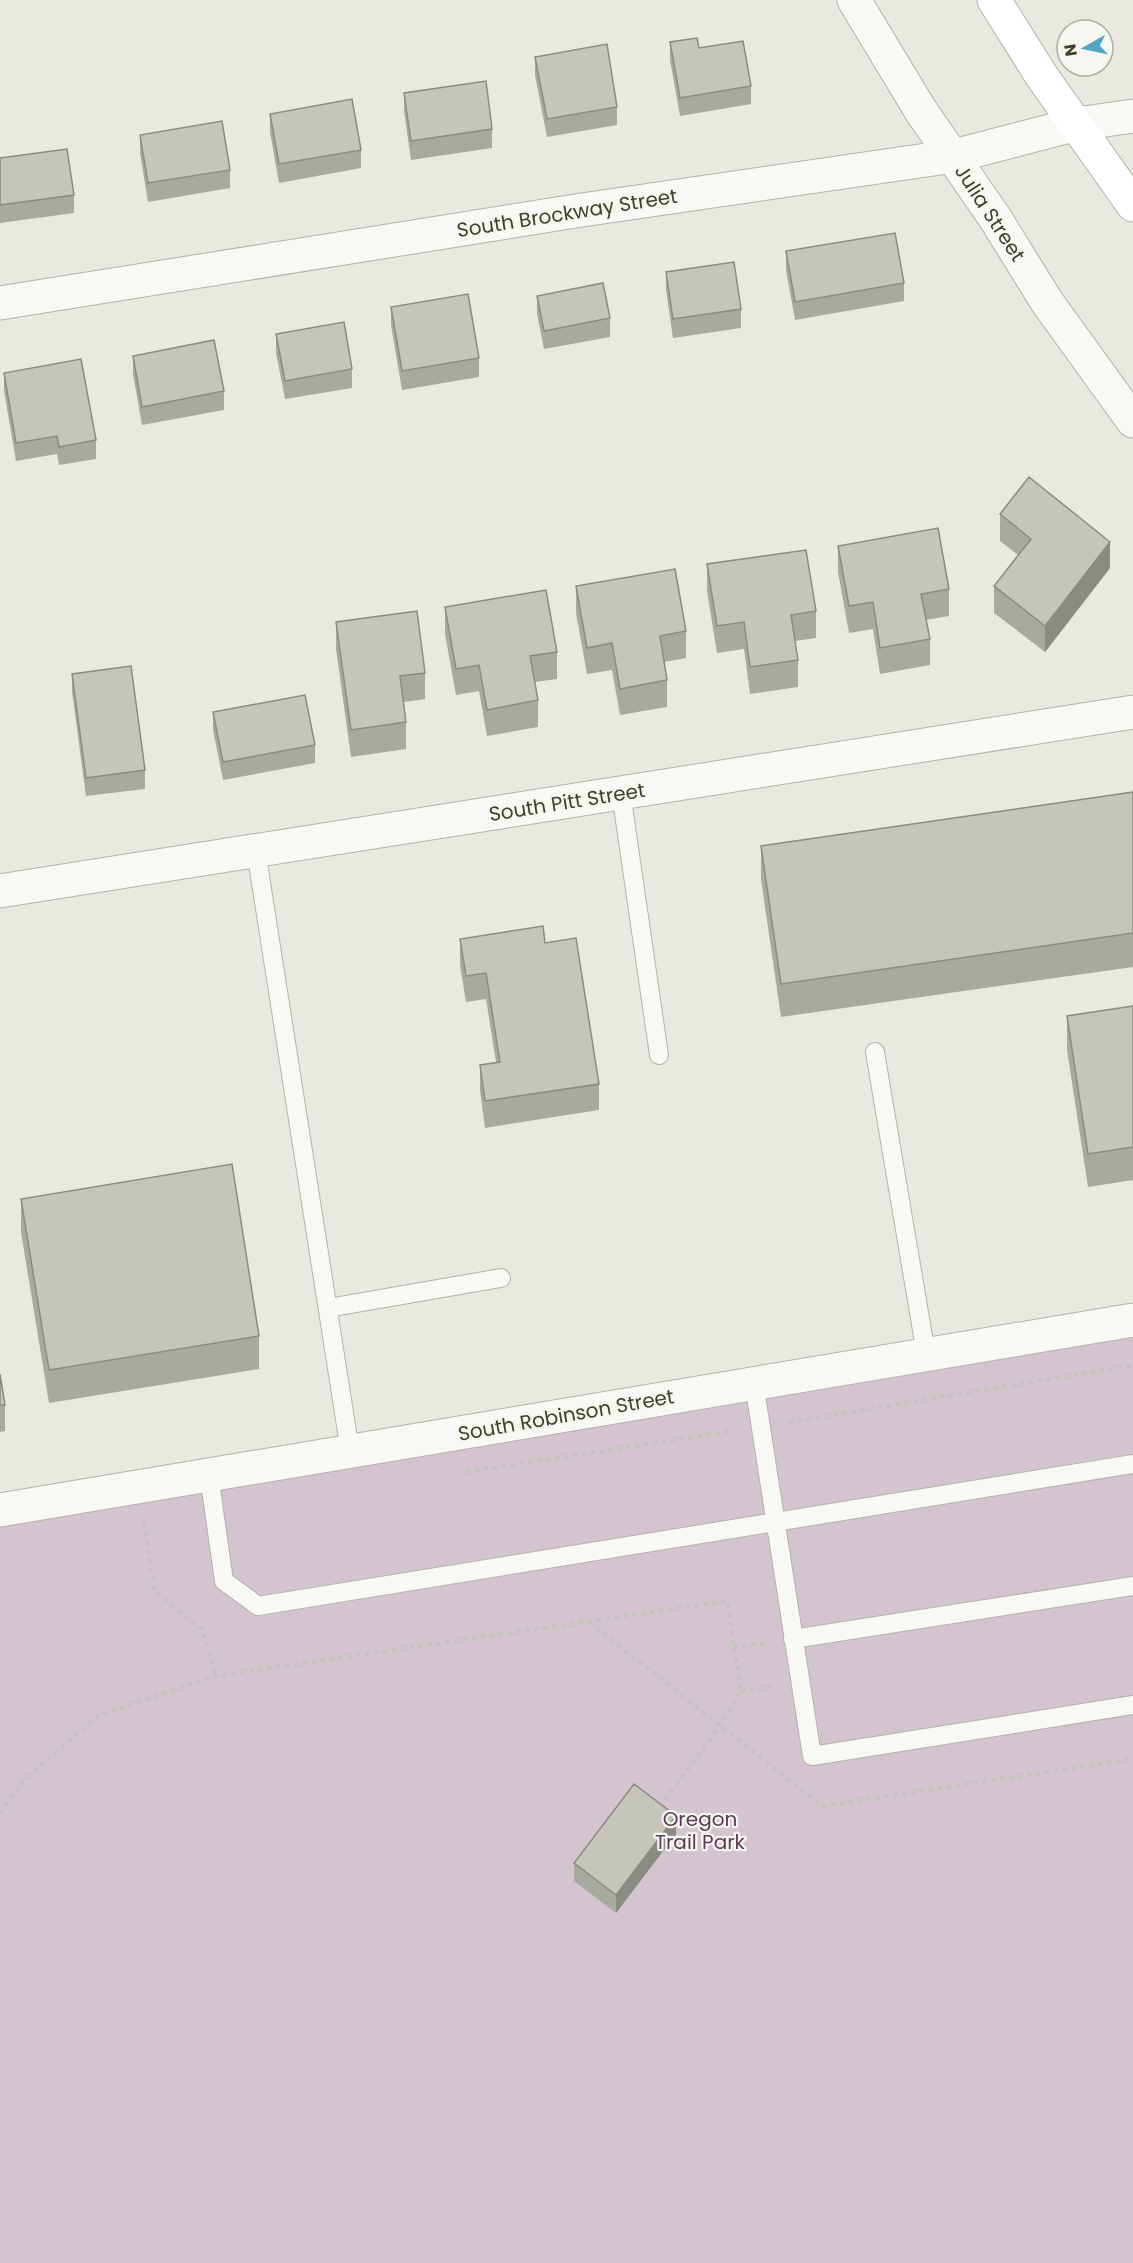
<svg xmlns="http://www.w3.org/2000/svg" width="1133" height="2263" viewBox="0 0 1133 2263" font-family="Poppins,sans-serif">
<style>
.green{fill:#d3c4d0}
.lines{fill:none;stroke-linecap:round;stroke-linejoin:round}
.service-casing{stroke:#b3b3a7;stroke-width:20}
.minor-casing{stroke:#b3b3a7;stroke-width:35}
.secondary-casing{stroke:#b3b3a7;stroke-width:35}
.path{stroke:#c4c4bc;stroke-width:4;stroke-dasharray:4.5 4.5;stroke-linecap:butt}
.service{stroke:#f8f8f4;stroke-width:18}
.minor{stroke:#f8f8f4;stroke-width:33}
.secondary{stroke:#fff;stroke-width:33}
.wall{fill:#a9aa9f}
.shaded-wall{fill:#8a8b82}
.building{fill:#c5c6b9;stroke:#8a8b82;stroke-width:1.5}
.labels{text-anchor:middle;stroke-width:4.5;stroke-linejoin:round;paint-order:stroke}
.street-label{font-size:20px;fill:#3f402b;stroke:#f7f7f1}
.park-label{font-size:20px;fill:#5b3953;stroke:#f7f7f1}
</style>
<rect width="100%" height="100%" fill="#e9e9e2"/>
<path class="green" d="M1133 1320V2263H0V1510Z"/>
<g class="lines">
<g class="service-casing">
<path id="service" d="M621 793 659 1055
M256 851 350 1451
M875 1052 926 1354
M328 1308 501 1278
M754 1383 812 1756 1133 1705
M209 1475 224 1581 258 1606 1133 1464
M793 1639 1133 1586"/>
</g>
<g class="minor-casing">
<path id="minor" d="M854 0 921 111 995 218 1047 302 1133 421
M0 303 582 210 954 156 1077 124 1133 116
M0 891 1133 712
M0 1510 1133 1320"/>
</g>
<g class="secondary-casing">
<path id="secondary" d="M994 0 1041 75 1133 205"/>
</g>
<path class="path" d="M789 1422 1133 1365
M466 1472 732 1431
M144 1523 155 1592 202 1629 216 1676
M589 1622 822 1806 1133 1759
M733 1647 765 1643
M741 1691 772 1686
M0 1813 23 1781 99 1715 216 1676 727 1601 741 1691 720 1726 658 1809"/>
<use href="#service" class="service"/>
<use href="#minor" class="minor"/>
<use href="#secondary" class="secondary"/>
</g>
<path class="wall" d="M670 42 699 48 751 86V104L680 116 670 60Z
M535 57 617 107V125L547 137 535 75Z
M404 93 492 129V148L411 160 404 111Z
M270 114 361 150V168L279 183 270 132Z
M140 135 230 170V188L148 202 140 153Z
M0 158 74 195V213L0 223Z
M786 251 904 283V301L795 320 786 270Z
M666 272 741 309V328L673 338 666 290Z
M537 296 610 318V337L544 349 537 314Z
M391 307 479 358V377L402 390 391 325Z
M276 334 352 369V388L285 399 276 353Z
M133 356 224 391V410L142 425 133 374Z
M4 373 96 440V459L59 465 57 454 16 461 4 391Z
M1000 514 1110 568 1045 652 994 613V586L1018 555 1000 541Z
M838 546 949 589V616L926 620 930 639V665L880 674 873 629 849 633 838 572Z
M707 564 816 611V638L795 641 798 660V687L750 694 744 649 717 653 707 591Z
M576 586 686 631V658L664 662 667 680V707L620 715 612 670 587 674 576 613Z
M445 607 557 652V679L535 682 538 700V727L487 736 479 691 456 695 445 634Z
M336 622 425 673V699L404 702 406 722V749L351 757 336 649Z
M72 674 145 770V789L86 796 72 692Z
M213 712 315 745V763L223 780 213 730Z
M1133 792V967L781 1017 761 879V846Z
M460 939 545 943 599 1084V1110L485 1128 480 1091V1065L496 1062 486 999 466 1002 460 965Z
M1133 1006V1180L1088 1187 1067 1050V1016Z
M21 1199 259 1336V1369L49 1403 21 1232Z
M0 1374 5 1405V1431L0 1432Z
M676 1834 616 1913 574 1881V1863Z"/>
<path class="shaded-wall" d="M1110 542V568L1045 652V626Z
M676 1816V1834L616 1913V1895Z"/>
<path class="building" d="M697 38 699 48 743 41 751 86 680 98 670 42Z
M607 44 617 107 547 119 535 57Z
M486 81 492 129 411 141 404 93Z
M352 99 361 150 279 164 270 114Z
M222 121 230 170 148 183 140 135Z
M67 149 74 195 0 205V158Z
M895 233 904 283 795 302 786 251Z
M734 262 741 309 673 319 666 272Z
M603 283 610 318 544 331 537 296Z
M468 294 479 358 402 371 391 307Z
M344 322 352 369 285 381 276 334Z
M214 340 224 391 142 407 133 356Z
M81 359 96 440 59 447 57 436 16 443 4 373Z
M1029 477 1110 542 1045 626 994 586 1031 539 1000 514Z
M938 528 949 589 921 594 930 639 880 648 873 602 849 606 838 546Z
M806 550 816 611 791 615 798 660 750 667 744 622 717 626 707 564Z
M675 569 686 631 660 636 667 680 620 689 612 643 587 648 576 586Z
M546 590 557 652 530 656 538 700 487 710 479 665 456 669 445 607Z
M417 611 425 673 400 676 406 722 351 730 336 622Z
M131 666 145 770 86 778 72 674Z
M305 695 315 745 223 762 213 712Z
M1133 792V933L781 984 761 846Z
M543 926 545 943 576 938 599 1084 485 1101 480 1065 500 1062 486 973 466 976 460 939Z
M1133 1006V1147L1088 1154 1067 1016Z
M232 1164 259 1336 49 1370 21 1199Z
M0 1374 5 1405H0Z
M634 1784 676 1816 616 1895 574 1863Z"/>
<g class="labels">
<g class="street-label">
<text transform="translate(567 213) rotate(-9)" y="7">South Brockway Street</text>
<text transform="translate(990 213) rotate(57)" y="7">Julia Street</text>
<text transform="translate(567 802) rotate(-9)" y="7">South Pitt Street</text>
<text transform="translate(566 1415) rotate(-10)" y="7">South Robinson Street</text>
</g>
<g class="park-label">
<text x="700" y="1826">Oregon<tspan x="700" dy="23">Trail Park</tspan></text>
</g>
</g>
<g transform="translate(1085 48) rotate(261)"><circle r="28" fill="#f7f7f1" stroke="#adaea2" stroke-width="1.5"/>
<path d="M0-4.5L10 22L0 15L-10 22Z" fill="#50a6c5"/>
<text y="-9" font-size="16" font-weight="bold" text-anchor="middle" fill="#3f402b">N</text>
</g>
</svg>
